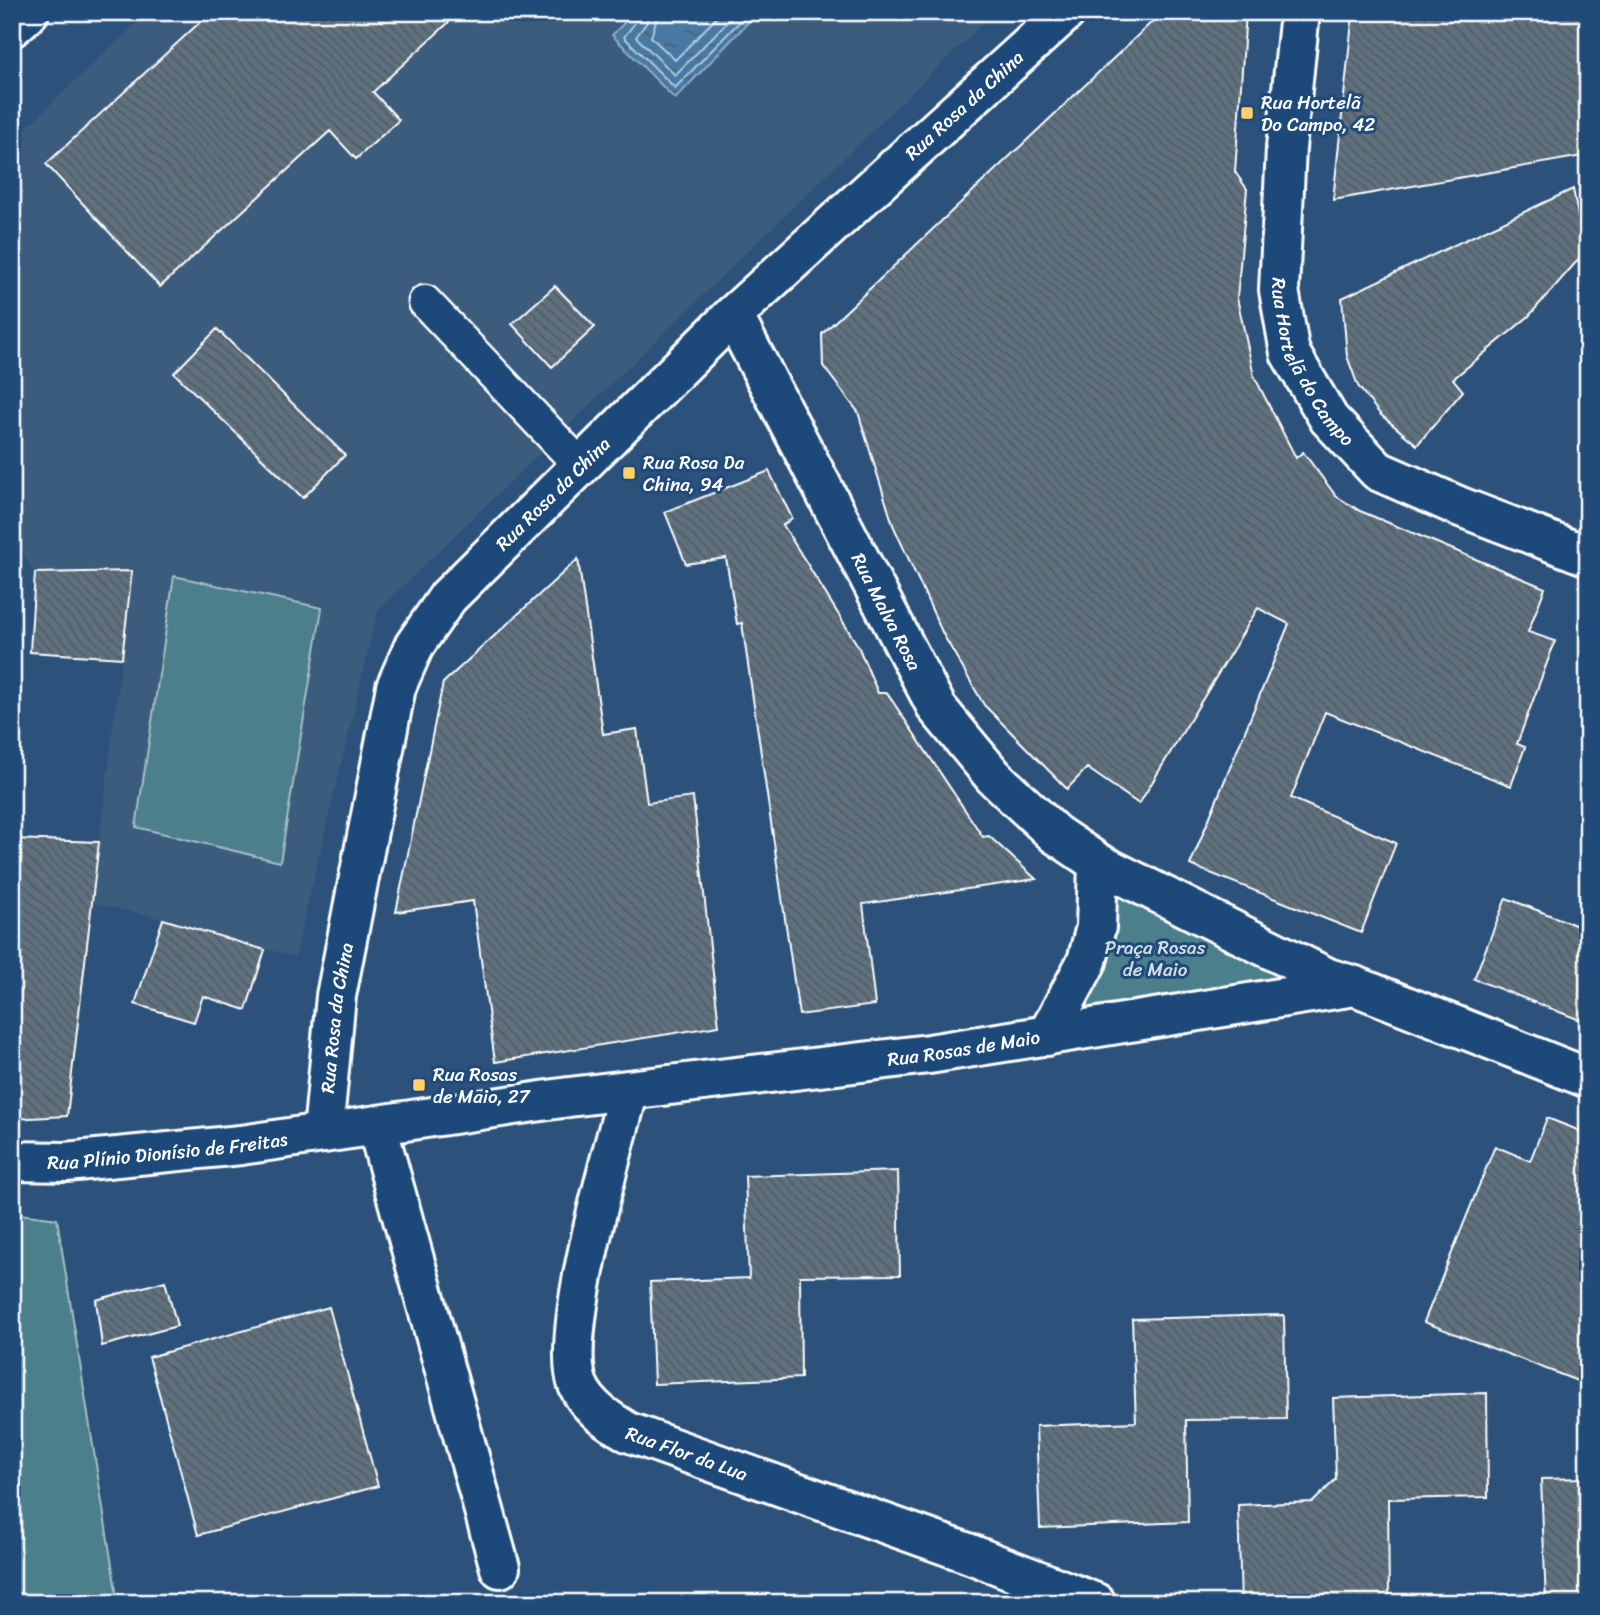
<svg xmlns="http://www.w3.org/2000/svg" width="1600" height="1615" viewBox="0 0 1600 1615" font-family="Sriracha,sans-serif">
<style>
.built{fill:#3b5b7c}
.green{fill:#4c7f8b;stroke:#a6bfc5;stroke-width:2}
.water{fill:url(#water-ripples);stroke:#90afc8;stroke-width:2}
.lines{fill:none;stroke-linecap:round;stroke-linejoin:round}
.shore{stroke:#b5c9da;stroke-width:2}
.building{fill:url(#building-back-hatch);stroke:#fff;stroke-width:2}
.service-casing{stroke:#fff;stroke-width:37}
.minor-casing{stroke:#fff;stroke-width:44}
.service{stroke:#1f4a7a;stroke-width:32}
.minor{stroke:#1f4a7a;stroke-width:38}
.poi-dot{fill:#ffd166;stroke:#1f4a7a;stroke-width:2.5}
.labels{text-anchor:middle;stroke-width:6;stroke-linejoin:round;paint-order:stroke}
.poi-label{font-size:19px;fill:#fff;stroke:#1f4a7a;text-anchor:start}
.street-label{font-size:19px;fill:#fff;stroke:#1f4a7a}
.park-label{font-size:19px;fill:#d2dfe2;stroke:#1f4a7a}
</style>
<defs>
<pattern id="water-ripples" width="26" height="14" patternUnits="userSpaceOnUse" patternTransform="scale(1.75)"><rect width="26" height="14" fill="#4679a3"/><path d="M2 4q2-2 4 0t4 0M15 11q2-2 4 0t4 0" fill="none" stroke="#496278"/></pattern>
<pattern id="building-back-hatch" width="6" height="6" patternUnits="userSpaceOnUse" patternTransform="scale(1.75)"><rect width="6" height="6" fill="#5e717f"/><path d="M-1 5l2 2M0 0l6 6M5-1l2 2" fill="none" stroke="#535b60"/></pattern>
</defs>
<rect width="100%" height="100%" fill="#2c527b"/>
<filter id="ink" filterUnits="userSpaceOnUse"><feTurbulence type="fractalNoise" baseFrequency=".0143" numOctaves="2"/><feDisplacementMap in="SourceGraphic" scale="14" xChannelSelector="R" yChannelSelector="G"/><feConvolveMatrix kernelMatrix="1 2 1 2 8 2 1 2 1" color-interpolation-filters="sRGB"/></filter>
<g filter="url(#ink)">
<path class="built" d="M148 12H995L378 610 295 957 163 919 92 903 132 571 34 573 12 536V141Z"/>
<path class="green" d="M174 576 322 608 280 862 136 827Z
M1104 871 1321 983 1053 1030Z
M12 1213 57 1219 118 1603H12Z"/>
<path class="water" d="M635 12H758L675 99 612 35Z"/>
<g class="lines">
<path class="shore" d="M639 12 638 19 624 37 675 88 749 12
M648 12 647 22 636 37 675 75 737 12
M659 12 651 37 675 60 722 12"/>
</g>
<path class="building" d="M211 12H460L373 92 399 120 356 159 330 131 160 287 46 164Z
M1166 12H1246L1235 172 1247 189 1237 298 1254 376 1296 458 1303 452 1336 496 1360 511 1545 588 1528 632 1555 641 1517 744 1525 747 1511 786 1325 712 1291 798 1396 843 1361 933 1190 865 1289 624 1258 608 1139 804 1087 768 1067 789 984 705 943 634 893 525 858 412 823 366 822 334 1156 18Z
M1353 12H1588V155L1333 200Z
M1573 189 1585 252 1528 317 1453 379 1463 391 1417 445 1380 414 1358 386 1347 356 1342 298Z
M555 286 595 327 552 367 512 324Z
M217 329 345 455 303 498 174 373Z
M769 471 792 518 783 525 858 646 878 693H887L983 837 989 836 1036 879 863 904 875 1005 799 1015 742 623 737 624 726 558 686 564 665 512Z
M578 559 603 734 637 729 647 803 693 797 719 1026 495 1062 473 901 396 912 443 683Z
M132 571 122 658 30 652 35 573Z
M12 839 99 842 67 1116 12 1119Z
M1506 898 1588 930V1023L1474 979Z
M163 919 265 950 246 1010 203 996 194 1022 135 1004Z
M1547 1118 1588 1134V1385L1424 1322 1495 1146 1530 1161Z
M898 1171 900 1275 800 1276 801 1378 654 1384 650 1282 749 1278 745 1176Z
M165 1281 177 1326 102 1346 96 1300Z
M329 1307 378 1486 198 1535 149 1357Z
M1284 1315 1286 1419 1186 1420 1188 1522 1040 1528 1036 1426 1136 1422 1132 1319Z
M1487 1393 1488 1497 1388 1499 1389 1601 1241 1603 1238 1505 1313 1502 1336 1479 1333 1398Z
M1588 1478V1603H1546L1541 1479Z"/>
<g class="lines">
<g class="service-casing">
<path id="service" d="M425 302 580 465"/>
</g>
<g class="minor-casing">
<g id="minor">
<path id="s1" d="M1300 12 1286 148 1279 290 1290 353 1329 419 1378 471 1458 506 1588 556"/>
<path d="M12 27 29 12"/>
<path id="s2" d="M733 315 937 708 994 777 1055 834 1098 863 1328 978 1352 985"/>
<path d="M1047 1036 1087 961 1096 927 1098 863"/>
<path id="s3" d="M629 1090C614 1147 558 1335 578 1385 588 1408 608 1420 628 1432L965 1552 1096 1603"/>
<path d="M377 1126 500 1568"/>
<path id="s4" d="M323 1133 336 996 396 687 414 646 448 597 733 315 1066 12"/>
<path id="s5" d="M12 1161 66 1162 241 1145 569 1097 929 1054 1355 986 1588 1078"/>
</g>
</g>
<use href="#service" class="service"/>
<use href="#minor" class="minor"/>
</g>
</g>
<g class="poi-dot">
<rect x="1240" y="106" width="14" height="14" rx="3.5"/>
<rect x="622" y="466" width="14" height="14" rx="3.5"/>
<rect x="412" y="1078" width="14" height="14" rx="3.5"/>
</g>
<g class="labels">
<g class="poi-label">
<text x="1261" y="109">Rua Hortelã<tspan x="1261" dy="22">Do Campo, 42</tspan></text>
<text x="643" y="469">Rua Rosa Da<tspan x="643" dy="22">China, 94</tspan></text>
<text x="433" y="1081">Rua Rosas<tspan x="433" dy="22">de Maio, 27</tspan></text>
</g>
<g class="street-label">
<text dy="7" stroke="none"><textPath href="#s4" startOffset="1270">Rua Rosa da China</textPath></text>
<text dy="7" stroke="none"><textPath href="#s1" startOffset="359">Rua Hortelã do Campo</textPath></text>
<text dy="7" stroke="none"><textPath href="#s4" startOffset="704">Rua Rosa da China</textPath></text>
<text dy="7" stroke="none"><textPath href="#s2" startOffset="334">Rua Malva Rosa</textPath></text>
<text dy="7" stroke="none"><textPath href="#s4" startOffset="116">Rua Rosa da China</textPath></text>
<text dy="7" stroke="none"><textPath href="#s5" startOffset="959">Rua Rosas de Maio</textPath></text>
<text dy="7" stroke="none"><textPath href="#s5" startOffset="156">Rua Plínio Dionísio de Freitas</textPath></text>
<text dy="7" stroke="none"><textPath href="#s3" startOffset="434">Rua Flor da Lua</textPath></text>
</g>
<g class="park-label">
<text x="1155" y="954">Praça Rosas<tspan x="1155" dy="22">de Maio</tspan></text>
</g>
</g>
<rect width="1600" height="1615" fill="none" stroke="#1f4a7a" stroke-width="42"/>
<rect x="21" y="21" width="1558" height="1573" fill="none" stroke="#fff" stroke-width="2.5" filter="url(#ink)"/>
</svg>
